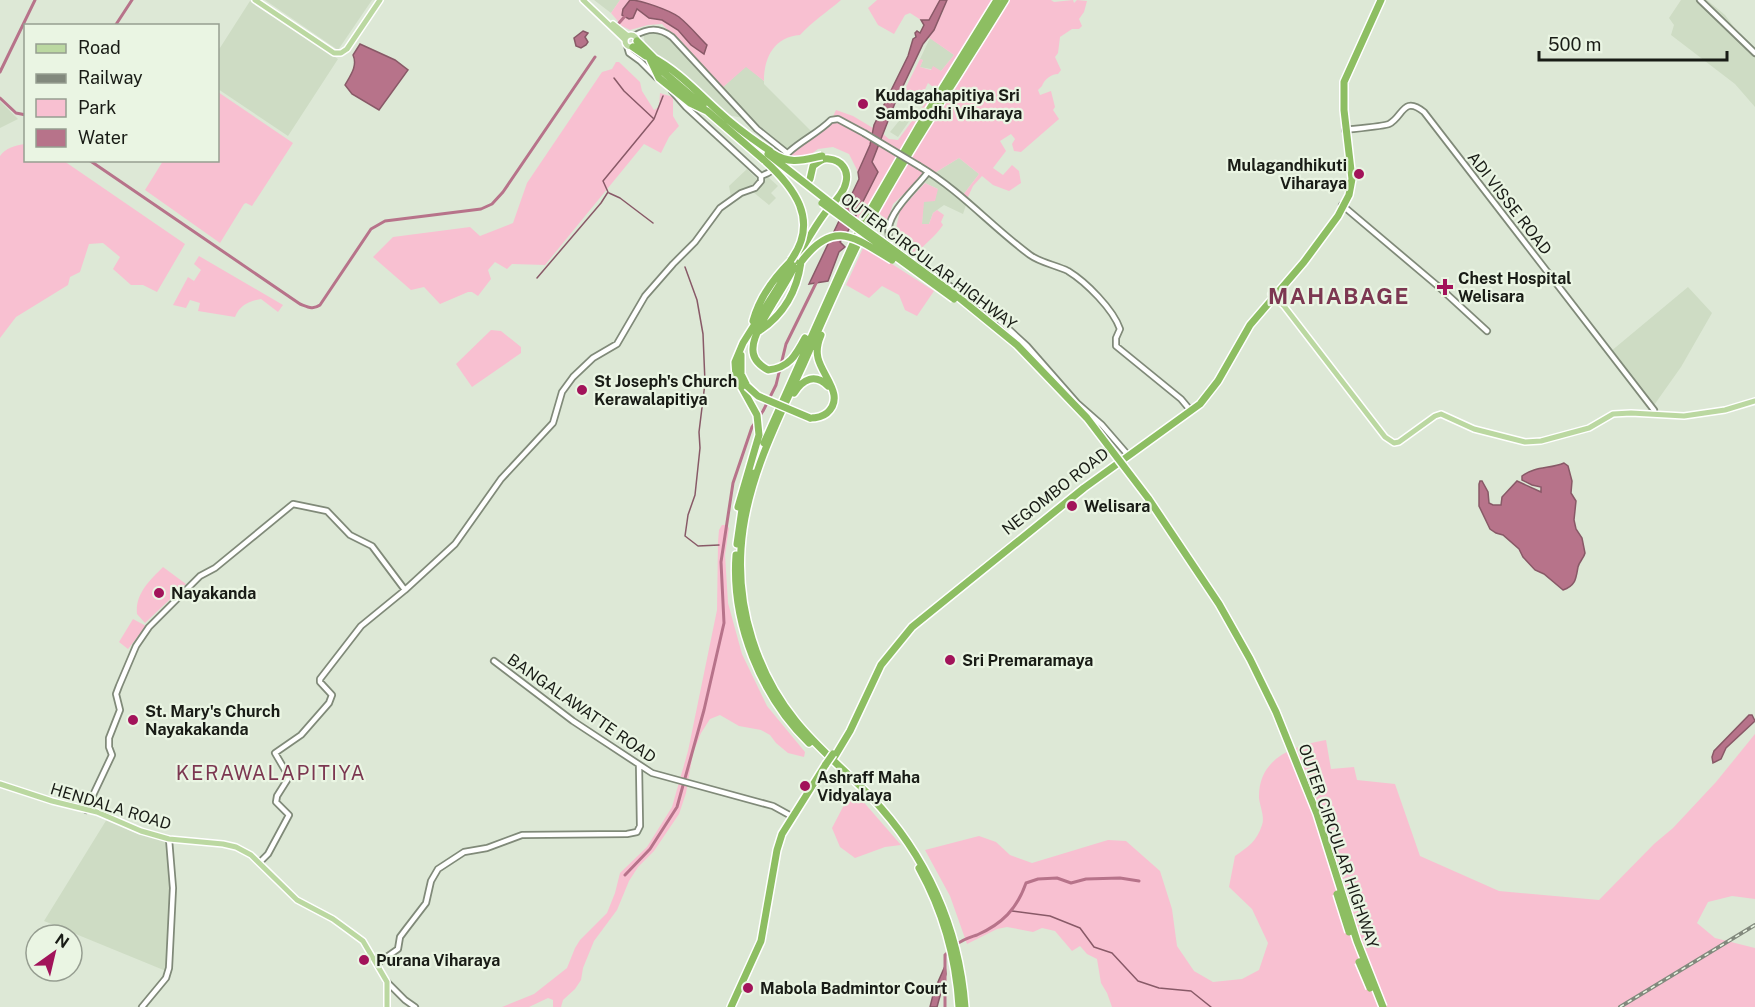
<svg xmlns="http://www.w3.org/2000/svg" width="1755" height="1007" viewBox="0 0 1755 1007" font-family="'Public Sans',sans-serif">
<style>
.built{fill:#cedcc4}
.green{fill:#f8c0d1}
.water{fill:#b7738a;stroke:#885967;stroke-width:1.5}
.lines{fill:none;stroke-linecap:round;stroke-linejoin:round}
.stream{stroke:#885967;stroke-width:1.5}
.canal{stroke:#b7738a;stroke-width:3}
.secondary-casing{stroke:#808a79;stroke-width:8}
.primary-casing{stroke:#fff;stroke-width:8}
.highway-casing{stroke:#fff;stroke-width:10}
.secondary{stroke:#fff;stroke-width:4.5}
.primary{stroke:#bbd8a1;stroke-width:5}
.highway{stroke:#8dbe62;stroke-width:7}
.rail-casing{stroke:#82897d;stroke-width:4}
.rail{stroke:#eaf5e3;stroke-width:1.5;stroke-dasharray:4.5;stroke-linecap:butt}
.secondary-bridge-casing{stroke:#808a79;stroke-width:8;stroke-linecap:butt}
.highway-bridge-casing{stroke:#fff;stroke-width:10;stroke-linecap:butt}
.secondary-bridge{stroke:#fff;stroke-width:4.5}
.highway-bridge{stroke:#8dbe62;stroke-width:7}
.poi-dot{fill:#a2135a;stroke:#eaf5e3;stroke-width:2}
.labels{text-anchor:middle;stroke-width:4.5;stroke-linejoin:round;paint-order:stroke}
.poi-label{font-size:16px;font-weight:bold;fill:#191c16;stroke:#eaf5e3;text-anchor:start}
.street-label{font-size:16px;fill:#191c16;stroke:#eaf5e3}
.quarter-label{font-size:20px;letter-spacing:1.5px;fill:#7c3751;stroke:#eaf5e3}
.district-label{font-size:22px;font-weight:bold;letter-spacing:1.5px;fill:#7c3751;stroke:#eaf5e3}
</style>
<rect width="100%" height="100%" fill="#dde8d6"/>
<path class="built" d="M265 0H372L338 50Z
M594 0H620L611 13Z
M1681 0H1707L1725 15 1748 46 1755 50V107L1735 84 1671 35 1674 25 1669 18Z
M250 1 338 59 288 136 218 89V51Z
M659 32 672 41 743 118 728 115 683 74 651 51 645 43 643 34Z
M930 38 954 55 941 71 920 67 923 60 920 59Z
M746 66 764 81V84L813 133 786 149 775 142 722 88Z
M0 101 18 119 0 128Z
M903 116 910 120 898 137 890 132Z
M959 158 979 174 963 195 933 174Z
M747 169 759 181 754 187 731 197 729 186Z
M930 175 967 202 963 214 944 205 933 213 929 224H922L923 202 938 189 925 183Z
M767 176 778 186 771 193 776 198 769 205 752 191 763 179Z
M1688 287 1712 313 1681 367 1652 408 1610 352Z
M107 819 168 842 167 861 172 890 168 926 166 971 44 921Z"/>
<path class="green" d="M620 0H841C827 12 813 21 800 35 775 37 764 56 764 81L746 67 722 88 662 24 648 25 630 30 622 26 611 13Z
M877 0H940L929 20H921L910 13 905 15 894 34 878 25 868 8Z
M947 0H993L859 219 854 218 878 172 872 162 883 134 889 139 898 140 926 102 933 87 928 83 920 100 903 93 920 59 923 60 920 67 931 70 933 66 941 71 954 55 928 37 942 14Z
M1010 0H1051L1054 2 1073 0 1074 3 1077 0 1087 1 1084 12 1079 19 1082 26 1079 29H1072L1060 37 1058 53 1055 57 1061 70 1058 74C1051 74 1044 80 1042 86L1038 90 1040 95 1051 91 1055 107 1053 110 1059 119 1021 152 1014 151 1012 144 1015 139 1011 134 1000 141 1006 151 993 168 1003 175 1012 165 1019 171 1021 183 1009 191 993 185 982 176 973 186 967 199 963 195 979 174 959 158 933 174 924 175 893 204 885 228 876 230 871 227 909 157 957 86Z
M616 62H619L640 82 642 91 654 110 659 107 660 93 673 97V116L679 126 669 137 661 153 644 144 545 265 512 264 507 269 495 262 488 270 491 279 478 296 472 292H468L440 304 424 287 411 290 373 257 393 237 470 227 480 236 513 223 527 183 602 72 612 69Z
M218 92 293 143 252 206 246 203 244 204 220 243 145 190 163 161 218 160Z
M836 110 853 116 873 128 870 145 858 172 849 154 833 147 818 149 809 156H789L822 131 831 121Z
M25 144 26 160 64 161 185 244 157 292 143 285H131L113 269 120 257 103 243 89 244 80 272 70 277 68 285 16 317 0 338V156C5 148 16 145 25 144Z
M925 183 938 189 935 201 924 202 922 224H929L933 213 937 210 944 215 941 222 943 225C935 238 922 244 915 258L894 238 900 210Z
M864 246 934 291 917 316 905 310 899 295 882 286 869 298 846 285Z
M199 256 283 305 278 312 261 299C249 301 240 305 235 317L198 311 200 303 190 300 186 308 173 305 188 277 194 281 201 270 194 264Z
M491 330 501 331 521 347V353L472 387 456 364Z
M722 525H726L729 528 725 555 728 603 742 654 767 706 805 752 804 757 788 753 776 743 770 735 761 730 739 726 720 715 710 719 701 733 693 753 686 793 679 814 654 851 638 867 629 881 617 910 594 941 583 968 581 980 575 989 563 1000 561 1007H553V1000L548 998 529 1007H502L534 994 567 968 575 948 580 940 607 913 615 893 620 873 647 847 672 807 688 751 717 610 718 542 719 530Z
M163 567 186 584 145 623 137 614C135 594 149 581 163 567Z
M133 619 146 626 128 649 119 642Z
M1755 734V899L1732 896 1708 902 1697 923 1715 938 1755 948V1007H1112L1107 993 1101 983 1097 959 1087 954 1080 946 1072 951 1055 931 1042 928 1033 932 1007 927 997 929 967 944 950 896 925 850 979 836 996 842 1010 855 1032 863 1108 840 1126 841 1160 871 1172 909 1177 946 1194 971 1213 982 1242 979 1259 970 1268 943 1252 909 1229 887 1235 856C1248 847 1257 841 1262 825 1265 817 1260 807 1259 798 1258 758 1293 746 1326 740L1331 769 1354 767 1357 780 1395 784 1420 856 1499 891 1599 900 1654 844 1673 828 1716 782Z
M854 791 901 845 885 847 855 858 840 847 832 828 845 803 851 801V794Z"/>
<path class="water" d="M630 0C641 0 669 10 679 17 689 25 698 36 707 45L704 54 691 45 678 30 662 20 649 18 637 9 633 18 629 19 622 15 623 9Z
M940 0H947L934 30 923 44 895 103 872 162 878 172 848 231 840 242 845 247 839 252 828 281 809 284 859 179 858 172 870 145 874 125 908 56 913 39 916 37 915 33 917 31 920 33 924 25 921 20H929Z
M583 31 588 33 585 37 588 42 586 45 581 48 576 46 574 38Z
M360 44 395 60 408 70 379 110 352 94 345 85C350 76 358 66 353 55Z
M1564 463 1568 466 1572 481 1571 493 1576 501 1574 520 1576 529 1582 538 1585 553C1584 558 1579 562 1578 567 1576 578 1576 586 1563 590L1544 574 1535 570 1523 557 1519 549 1503 535 1496 533 1490 529 1479 506V484L1480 481H1482L1488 492 1489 503 1493 505H1501L1502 497 1517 481 1541 492V487L1532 485 1522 480V476C1535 466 1550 469 1564 463Z
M1749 715H1752L1755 721 1726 748 1721 759 1713 763 1712 757 1714 751Z
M945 966 946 974 937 1007H930L934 991Z"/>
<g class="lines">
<path class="stream" d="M614 78 624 91 654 119
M609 193 620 198 653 223
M685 267 697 300 703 334 705 383 699 432 700 448 695 495 688 515 685 536 698 546 719 545
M537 278 601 203 608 192 603 181 654 119 663 96
M1012 911 1050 916 1080 928 1094 947 1112 953 1138 981 1159 988 1191 991 1211 1007"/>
<path class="canal" d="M619 23 626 15
M115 26 132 0
M0 72 35 0
M0 98 16 113 26 115
M89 160 300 304C308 307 313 310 320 305L371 229 385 221 481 209 492 204 503 192 595 57
M625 875 650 849 677 807 704 710 724 623 721 562 733 483 752 427 763 411 776 385 786 344 818 279
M956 945C963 939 968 938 977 935 1002 924 1017 909 1026 883L1038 879 1057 878 1071 883 1086 879 1120 878 1139 881
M945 1007V955L951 950"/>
<g class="secondary-casing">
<path id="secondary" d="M1700 0 1755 53
M634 36C648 28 659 27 672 37L757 129 787 153
M627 46 629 53 640 61 657 78
M672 91 686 107 761 176
M1345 130C1353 129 1385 126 1389 124 1403 117 1403 95 1424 112L1654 410
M919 166C961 191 992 227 1030 255 1041 263 1056 265 1068 271 1086 282 1113 309 1120 329L1116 338V346L1181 399 1191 411
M928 172C916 189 878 219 891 242L945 283 987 309 1027 346 1077 403 1102 425 1128 455
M1342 205 1439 287 1487 331
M494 661 573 721 652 773 773 806 793 817
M86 810 112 755 109 747V738L120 710 116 694 119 686 136 646 149 627 200 576 215 568 293 504 327 511 350 535 372 546 405 590
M260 862 268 854 289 815 276 802 277 796 289 777 275 753 301 735 329 703 332 695 320 682V679L361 626 405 590 455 544 501 479 553 423 562 392 573 377 593 358 617 344 645 296 673 264 695 242 720 208 741 193 755 188 761 181V176C778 170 777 163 789 152 802 140 818 133 831 120L838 119 864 133
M378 963 398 949 400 937 406 929 426 903 431 881 438 869 464 852 487 848 522 835 627 834 637 832 640 826 639 765
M387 982 405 1000 415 1007
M142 1007 166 978 169 968 173 888 169 839"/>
</g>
<g class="primary-casing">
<path id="primary" d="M255 0 334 53H341L347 49 380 0
M583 0 625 40
M613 24 628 36
M625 41a6 6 0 1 1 12 0a6 6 0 1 1-12 0Z
M1271 294 1284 306 1385 437 1394 443 1399 442 1435 416 1441 414 1474 429 1525 442 1541 441 1589 428 1613 414 1631 413 1684 416 1725 410 1755 401
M0 784 52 801 97 812 141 831 169 839 223 844 236 847 251 855 297 900 333 919 363 941 387 982V1007"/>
</g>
<g class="highway-casing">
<path id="highway" d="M637 41 654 58
M633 47 646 56
M650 56C677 70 696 91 718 111 734 126 752 139 770 151
M649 57 659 78 690 103 707 111 764 160
M654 64 703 106
M792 265C803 248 813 229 825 213 832 204 844 194 846 182 849 170 841 160 829 159 822 158 818 162 813 166L810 179
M794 267C785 287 753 329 753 348 752 358 759 365 768 370 789 368 796 355 805 338
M753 321C759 299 774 278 790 262
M759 331C785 314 797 291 801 262
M741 355V374L747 386
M794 393C803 379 815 373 828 386
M810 418C817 418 822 417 827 413 846 396 822 376 818 358 816 350 818 342 821 335
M764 443 860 228 919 126 997 0
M738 507 759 435 757 415 736 377 735 362 743 343 794 262
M737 544 743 502 753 473
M736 555C731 623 761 696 809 743
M835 756 850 731 881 665 912 627 1084 488 1200 404 1218 381 1250 325 1304 262 1338 216 1349 195 1352 179 1344 110V82L1381 0
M919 868C943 911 956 958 959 1007
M731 1007 761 941 777 850 782 834 826 764
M965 1007C959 927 926 855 871 797 846 771 817 748 795 720 757 673 737 609 741 549 745 484 776 423 803 365 823 320 842 274 865 230 907 151 958 77 1005 0"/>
</g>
<use href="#secondary" class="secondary"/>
<use href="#primary" class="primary"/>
<use href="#highway" class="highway"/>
<g class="rail-casing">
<path id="rail" d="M1620 1007 1755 925"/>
</g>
<use href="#rail" class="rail"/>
<g class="secondary-bridge-casing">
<path id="secondary-bridge" d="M864 133 919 166"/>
</g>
<g class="highway-bridge-casing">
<path id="highway-bridge" d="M772 153C790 165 803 160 822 156
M768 154 847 216 957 296 1017 345 1087 418 1148 498 1219 604 1250 659 1276 712 1317 814 1357 941 1383 1007
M764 160C794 187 820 220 791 260
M822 203 954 299
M801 262C834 218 855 238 892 260
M747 386 758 396 810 418
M826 764 833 754
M1337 894 1349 932
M1359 962 1370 988"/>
</g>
<use href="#secondary-bridge" class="secondary-bridge"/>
<use href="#highway-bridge" class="highway-bridge"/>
</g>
<g class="poi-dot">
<circle cx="863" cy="104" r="6"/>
<circle cx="1359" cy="174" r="6"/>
<path d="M1442 278h6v6h6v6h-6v6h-6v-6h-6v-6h6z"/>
<circle cx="582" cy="390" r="6"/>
<circle cx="1072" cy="506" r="6"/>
<circle cx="159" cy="593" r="6"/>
<circle cx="950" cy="660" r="6"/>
<circle cx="133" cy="720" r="6"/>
<circle cx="805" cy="786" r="6"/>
<circle cx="364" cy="960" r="6"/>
<circle cx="748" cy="988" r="6"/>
</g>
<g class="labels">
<g class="poi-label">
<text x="875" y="101">Kudagahapitiya Sri<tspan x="875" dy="18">Sambodhi Viharaya</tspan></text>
<text x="1347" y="171" text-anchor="end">Mulagandhikuti<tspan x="1347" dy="18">Viharaya</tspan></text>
<text x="1458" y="284">Chest Hospital<tspan x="1458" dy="18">Welisara</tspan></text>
<text x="594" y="387">St Joseph's Church<tspan x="594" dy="18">Kerawalapitiya</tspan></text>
<text x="1084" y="512">Welisara</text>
<text x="171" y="599">Nayakanda</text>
<text x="962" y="666">Sri Premaramaya</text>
<text x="145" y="717">St. Mary's Church<tspan x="145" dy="18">Nayakakanda</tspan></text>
<text x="817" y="783">Ashraff Maha<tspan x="817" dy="18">Vidyalaya</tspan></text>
<text x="376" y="966">Purana Viharaya</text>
<text x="760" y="994">Mabola Badmintor Court</text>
</g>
<g class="street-label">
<text transform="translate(1510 203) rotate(52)" y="6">ADI VISSE ROAD</text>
<text transform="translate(929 261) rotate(37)" y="6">OUTER CIRCULAR HIGHWAY</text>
<text transform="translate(1055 491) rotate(-38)" y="6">NEGOMBO ROAD</text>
<text transform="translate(582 708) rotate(35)" y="6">BANGALAWATTE ROAD</text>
<text transform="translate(111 806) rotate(17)" y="6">HENDALA ROAD</text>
<text transform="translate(1339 846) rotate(71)" y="6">OUTER CIRCULAR HIGHWAY</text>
</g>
<g class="quarter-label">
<text x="271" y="780">KERAWALAPITIYA</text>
</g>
<g class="district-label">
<text x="1339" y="304">MAHABAGE</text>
</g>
</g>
<rect x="24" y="24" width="195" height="138" fill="#eaf5e3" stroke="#969e91" stroke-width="1.5"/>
<rect x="36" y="44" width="30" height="9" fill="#bbd8a1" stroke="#969e91" stroke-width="1.5"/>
<text x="78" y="54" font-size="18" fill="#191c16">Road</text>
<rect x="36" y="74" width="30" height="9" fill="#82897d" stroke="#969e91" stroke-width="1.5"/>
<text x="78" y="84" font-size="18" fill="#191c16">Railway</text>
<rect x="36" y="99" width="30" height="18" fill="#f8c0d1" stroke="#969e91" stroke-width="1.5"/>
<text x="78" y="114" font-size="18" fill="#191c16">Park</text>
<rect x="36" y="129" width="30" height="18" fill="#b7738a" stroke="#969e91" stroke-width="1.5"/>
<text x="78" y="144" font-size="18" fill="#191c16">Water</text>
<g transform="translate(54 953) rotate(34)"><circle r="28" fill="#eaf5e3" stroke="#969e91" stroke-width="1.5"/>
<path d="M0-4.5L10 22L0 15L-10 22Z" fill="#a2135a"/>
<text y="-9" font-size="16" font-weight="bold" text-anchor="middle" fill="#191c16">N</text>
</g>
<path d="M1539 51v9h188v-9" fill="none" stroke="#191c16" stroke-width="3"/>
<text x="1548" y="51" font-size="18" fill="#191c16" stroke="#eaf5e3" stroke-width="4.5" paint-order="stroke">500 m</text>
</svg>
